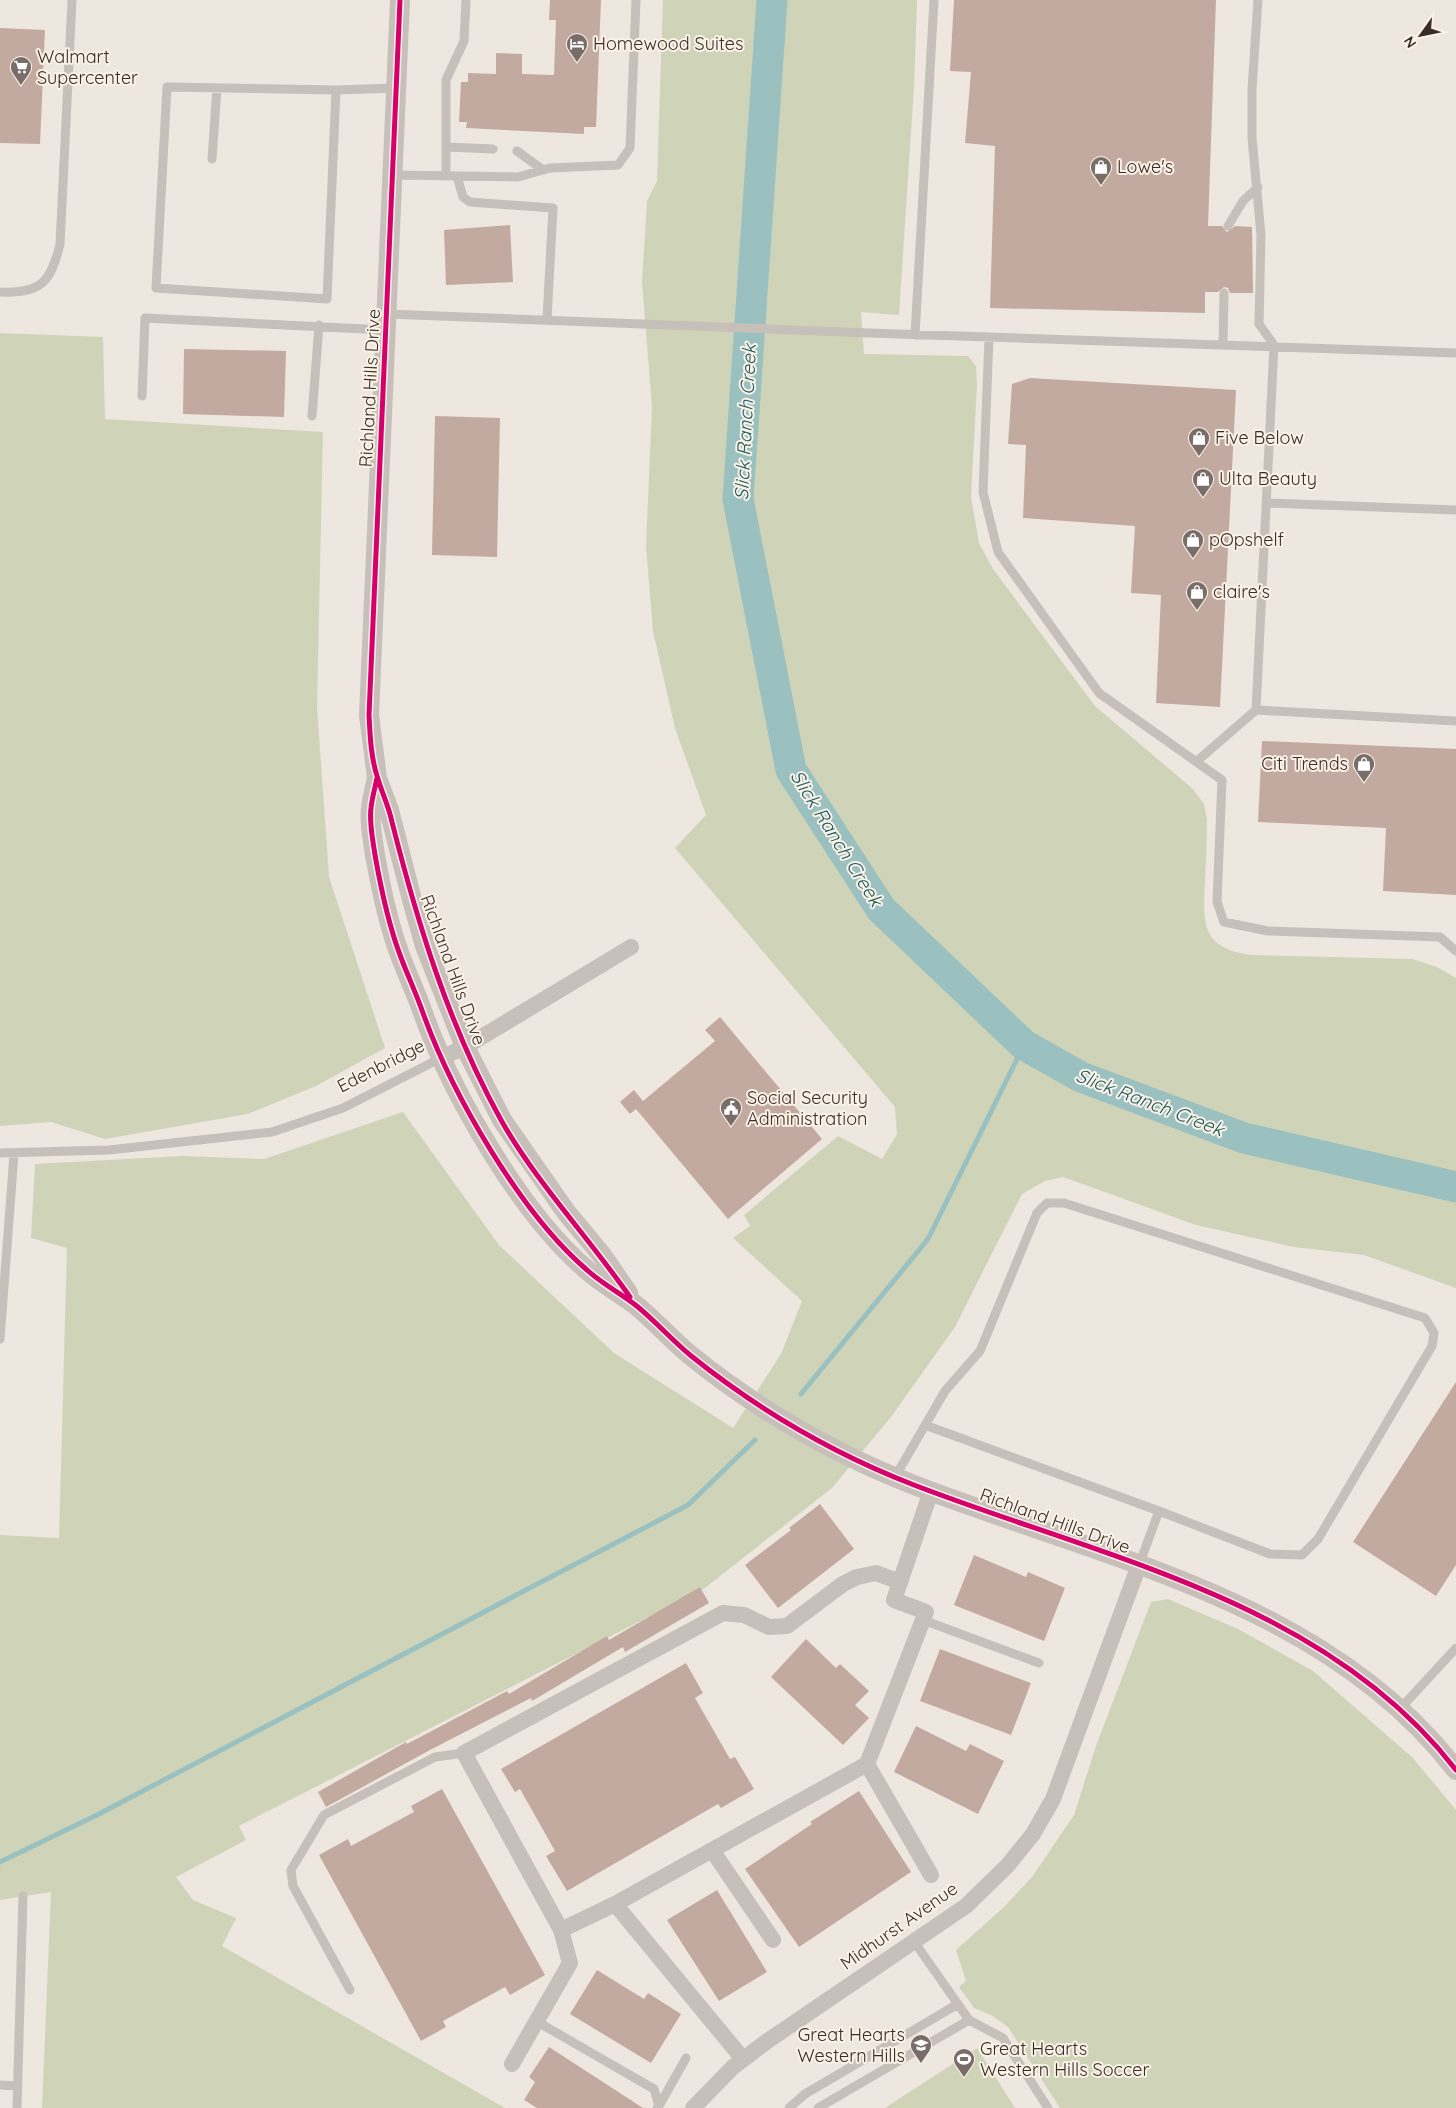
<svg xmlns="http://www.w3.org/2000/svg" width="1456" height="2108" viewBox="0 0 1456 2108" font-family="Quicksand,sans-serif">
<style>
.green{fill:#cfd4b9}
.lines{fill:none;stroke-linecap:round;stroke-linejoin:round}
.stream{stroke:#9ac0c0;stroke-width:5}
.river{stroke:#9ac0c0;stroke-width:31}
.building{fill:#c3aaa0}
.service{stroke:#c7bfb9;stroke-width:9}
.minor{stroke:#c7bfb9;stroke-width:16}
.tertiary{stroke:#c7bfb9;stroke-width:20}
.cycleway-casing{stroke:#fbf2e7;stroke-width:8}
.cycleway{stroke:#d6006c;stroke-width:5}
.labels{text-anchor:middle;stroke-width:4;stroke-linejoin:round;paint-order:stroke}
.poi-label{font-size:18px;fill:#382c27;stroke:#fbf2e7;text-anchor:start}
.street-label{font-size:18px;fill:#382c27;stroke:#fbf2e7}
.water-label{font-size:19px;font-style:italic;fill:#19585d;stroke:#fbf2e7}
</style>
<rect width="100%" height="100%" fill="#eee7e0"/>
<path class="green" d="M663 0H917L914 87 899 315 861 312 864 354 968 356 976 366 977 385 971 497 979 543 993 569 1095 706 1193 789 1204 804 1207 819C1207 839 1206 860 1205 881 1203 924 1201 949 1252 955L1412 959 1437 967 1456 978V1288L1364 1255 1294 1247 1196 1225 1063 1177 1045 1181 1022 1194 955 1327 891 1417 832 1488 705 1588 239 1826 246 1840 176 1877 193 1900 236 1918 222 1946 505 2108H42L51 1892 0 1900V1535L59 1538 67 1248 31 1238 35 1164 182 1156 264 1159 403 1112 499 1245 614 1353 733 1428 781 1354 802 1301 733 1238 750 1226 744 1215 838 1136 882 1159 897 1134 895 1107 675 848 706 815 675 728 653 631 646 546 652 407 642 282 647 201 657 181Z
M0 333 103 337 105 419 323 432 317 707 329 877 385 1048 316 1086 248 1114 105 1139 51 1122 0 1126Z
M1168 1599 1238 1629 1313 1671 1413 1758 1456 1810V2108H1060L1008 2027 991 2015 974 2008 959 1987 966 1981 956 1950 1003 1908 1032 1877 1074 1815 1096 1746 1151 1602Z
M977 2048 1015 2108H885Z"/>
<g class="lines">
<path class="stream" d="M801 1394 928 1239 1024 1045
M0 1862 97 1815 688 1505 755 1440"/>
<path class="river" d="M772 0 738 499 791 770 881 909 1024 1045 1081 1077 1244 1138 1456 1187"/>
</g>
<path class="building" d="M550 0H601L596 127H584V134L466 128 467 122H459L461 82H468V73L496 74V53L522 54V74L554 75 556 20H549Z
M954 0H1216L1208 226H1222L1227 232 1235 226 1252 227 1253 293H1230L1228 288 1224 287 1218 292H1205V313L990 308 995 146 965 143 971 72 950 71Z
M0 28 45 30 40 144 0 143Z
M510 225 513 282 446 285 444 230Z
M184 349 286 351 284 417 183 414Z
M1030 378 1236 390 1220 707 1156 703 1161 595 1131 593 1135 526 1023 518 1026 445 1008 444 1012 384Z
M435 416 500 418 497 557 432 555Z
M1262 741 1456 749V895L1383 891 1386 828 1258 822Z
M720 1017 822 1139 728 1219 636 1109 630 1114 620 1102 634 1090 643 1101 715 1041 705 1030Z
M1456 1382V1565L1436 1596 1353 1542Z
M820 1504 854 1549 778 1608 745 1565 791 1530 789 1528Z
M974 1555 1026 1577 1028 1572 1065 1588 1044 1641 954 1605Z
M700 1587 709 1603 625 1652 623 1647 532 1701 531 1698 430 1750 326 1807 318 1792 406 1742 407 1744 507 1691 509 1694 607 1636 609 1640Z
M806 1639 836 1668 840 1664 869 1691 855 1705 869 1718 843 1745 771 1677Z
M940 1649 1031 1683 1011 1735 920 1701Z
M686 1663 703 1693 695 1698 730 1759 735 1757 754 1789 721 1808 718 1804 567 1891 546 1856 555 1851 520 1789 515 1792 501 1769Z
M916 1726 966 1751 970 1744 1004 1761 978 1814 894 1772Z
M442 1789 545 1975 510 1995 505 1987 443 2021 446 2027 421 2041 319 1855 348 1839 351 1846 414 1812 411 1806Z
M859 1791 911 1872 799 1947 745 1869 812 1824 810 1822Z
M717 1890 767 1972 719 2001 667 1920Z
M597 1970 644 1999 648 1993 681 2014 651 2063 570 2014Z
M549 2047 643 2108H537L524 2100 535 2082 529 2077Z"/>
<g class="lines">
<path class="service" d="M336 90 327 299 156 288 167 87 336 90 396 88
M446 147 493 149
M517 151 543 170
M212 159 217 88
M393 175 518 177 550 168 618 165 630 148 636 0
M446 176V80L464 41 466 0
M457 176 463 197 470 202 553 208 547 319
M1228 226 1243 201 1258 187
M0 292C41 294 51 282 60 244L72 0
M387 314 869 333 1456 353
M915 335 934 0
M989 337 983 492 998 552 1099 693 1222 780 1217 902 1224 922 1268 931 1440 937 1456 951
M1223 343 1224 293
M142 396 145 318 385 330
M312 416 319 325
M1267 503 1456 510
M1256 710 1274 345 1259 324 1261 235 1252 138V89L1258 0
M1196 762 1256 710 1456 721
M0 1153 109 1150 272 1132 343 1108 441 1058
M0 1339 14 1154
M925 1425 1159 1511
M895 1477 945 1391 980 1351 1037 1213 1047 1203H1064L1425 1318 1434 1333 1432 1346 1318 1539 1302 1555 1270 1554 1159 1511 1139 1565
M923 1620 1039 1663
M1399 1710 1456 1648
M913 1940 969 2020 1003 2038 1048 2108
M350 1990 293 1886 291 1870 324 1815 435 1757 464 1753
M536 2021 654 2089 659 2106 657 2108
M0 2085 18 2086
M659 2106 686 2058
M17 2108 23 1896
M789 2108 805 2094 958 2004
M818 2108 969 2020"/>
<path class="minor" d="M441 1058 465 1047 631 947
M867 1764 931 1875
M712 1850 773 1940
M615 1904 561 1930 464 1753 723 1613 744 1615 769 1627 787 1626 843 1584 857 1577 876 1573 900 1582
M743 2059 615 1904 867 1764 926 1612 894 1600 931 1491
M512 2064 570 1963 561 1930
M693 2108 733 2067 766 2042 966 1906 1008 1865 1033 1834 1053 1799 1139 1565"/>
<path class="tertiary" d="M400 0 369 715 377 778 389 810 412 900 425 946 465 1047 502 1120 566 1212 601 1254 628 1293
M377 778C375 788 372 798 371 808 369 824 373 840 375 855 381 889 388 923 400 955 407 974 416 993 423 1013 452 1094 521 1214 587 1270 602 1284 622 1294 638 1307 656 1322 672 1340 690 1355 757 1409 834 1454 914 1485 1103 1558 1326 1601 1456 1770"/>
<g class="cycleway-casing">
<path id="cycleway" d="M400 0 369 715C370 736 371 759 378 779 382 793 389 807 392 822 418 925 449 1026 501 1120 536 1182 589 1238 630 1297
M377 778C375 788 372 798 371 808 369 824 373 840 375 855 381 889 388 923 400 955 407 974 416 993 423 1013 452 1094 521 1214 587 1270 602 1284 622 1294 638 1307 656 1322 672 1340 690 1355 757 1409 834 1454 914 1485 1103 1558 1326 1601 1456 1770"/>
</g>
<use href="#cycleway" class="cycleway"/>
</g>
<defs>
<g id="hotel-pin" transform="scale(1.125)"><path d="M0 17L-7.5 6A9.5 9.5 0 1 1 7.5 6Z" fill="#786d68" stroke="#fbf2e7"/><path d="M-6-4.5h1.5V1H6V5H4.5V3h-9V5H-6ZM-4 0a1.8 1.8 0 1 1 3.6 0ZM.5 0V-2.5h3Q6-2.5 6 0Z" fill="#fff"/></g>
<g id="supermarket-pin" transform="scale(1.125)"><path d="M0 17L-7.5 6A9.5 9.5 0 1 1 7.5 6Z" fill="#786d68" stroke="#fbf2e7"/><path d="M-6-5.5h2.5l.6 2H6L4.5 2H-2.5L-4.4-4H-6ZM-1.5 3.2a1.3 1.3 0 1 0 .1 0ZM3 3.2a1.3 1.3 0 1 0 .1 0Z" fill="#fff"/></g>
<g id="shop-pin" transform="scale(1.125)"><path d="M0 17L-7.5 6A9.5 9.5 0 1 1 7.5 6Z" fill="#786d68" stroke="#fbf2e7"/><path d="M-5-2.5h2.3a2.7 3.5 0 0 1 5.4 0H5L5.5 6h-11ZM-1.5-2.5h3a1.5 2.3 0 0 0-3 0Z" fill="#fff"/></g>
<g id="civic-pin" transform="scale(1.125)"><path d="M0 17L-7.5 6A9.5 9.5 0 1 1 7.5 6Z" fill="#786d68" stroke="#fbf2e7"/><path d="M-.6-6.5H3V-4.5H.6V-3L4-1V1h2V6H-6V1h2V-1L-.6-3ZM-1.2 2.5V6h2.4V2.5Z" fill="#fff"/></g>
<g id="school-pin" transform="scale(1.125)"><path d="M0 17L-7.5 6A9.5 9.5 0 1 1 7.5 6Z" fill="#786d68" stroke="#fbf2e7"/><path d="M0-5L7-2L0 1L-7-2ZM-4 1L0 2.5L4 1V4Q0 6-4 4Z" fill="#fff"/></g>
<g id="stadium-pin" transform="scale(1.125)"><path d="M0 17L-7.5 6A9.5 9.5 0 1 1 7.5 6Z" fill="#786d68" stroke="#fbf2e7"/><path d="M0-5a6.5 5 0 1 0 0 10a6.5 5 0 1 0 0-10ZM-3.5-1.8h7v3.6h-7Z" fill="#fff"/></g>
</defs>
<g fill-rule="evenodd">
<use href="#hotel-pin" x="577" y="44"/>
<use href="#supermarket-pin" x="21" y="67"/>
<use href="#shop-pin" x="1101" y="167"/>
<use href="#shop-pin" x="1199" y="438"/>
<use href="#shop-pin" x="1203" y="479"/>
<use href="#shop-pin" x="1193" y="540"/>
<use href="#shop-pin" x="1197" y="592"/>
<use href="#shop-pin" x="1364" y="764"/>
<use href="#civic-pin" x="731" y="1108"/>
<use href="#school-pin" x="921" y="2045"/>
<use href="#stadium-pin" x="964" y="2059"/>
</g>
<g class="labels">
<g class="poi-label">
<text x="593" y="50">Homewood Suites</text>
<text x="37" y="63">Walmart<tspan x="37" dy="21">Supercenter</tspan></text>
<text x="1117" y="173">Lowe's</text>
<text x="1215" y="444">Five Below</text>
<text x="1219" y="485">Ulta Beauty</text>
<text x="1209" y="546">pOpshelf</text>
<text x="1213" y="598">claire's</text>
<text x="1348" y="770" text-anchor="end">Citi Trends</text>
<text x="747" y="1104">Social Security<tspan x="747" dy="21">Administration</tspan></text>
<text x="905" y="2041" text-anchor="end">Great Hearts<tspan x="905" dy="21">Western Hills</tspan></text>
<text x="980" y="2055">Great Hearts<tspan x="980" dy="21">Western Hills Soccer</tspan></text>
</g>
<g class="street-label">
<text transform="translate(370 388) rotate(-87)" y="6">Richland Hills Drive</text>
<text transform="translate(453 970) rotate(70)" y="6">Richland Hills Drive</text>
<text transform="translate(381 1066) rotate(-27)" y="6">Edenbridge</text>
<text transform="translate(1055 1521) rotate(20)" y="6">Richland Hills Drive</text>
<text transform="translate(899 1926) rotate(-35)" y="6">Midhurst Avenue</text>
</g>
<g class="water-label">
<text transform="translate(745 422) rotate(-87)" y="7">Slick Ranch Creek</text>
<text transform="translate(837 838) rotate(58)" y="7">Slick Ranch Creek</text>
<text transform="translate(1150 1102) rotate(21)" y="7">Slick Ranch Creek</text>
</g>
</g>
<g transform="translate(1421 35) rotate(237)" stroke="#fbf2e7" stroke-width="4" paint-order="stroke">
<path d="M0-4L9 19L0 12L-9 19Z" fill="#382c27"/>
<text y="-8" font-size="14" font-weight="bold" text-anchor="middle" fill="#382c27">N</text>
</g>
</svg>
